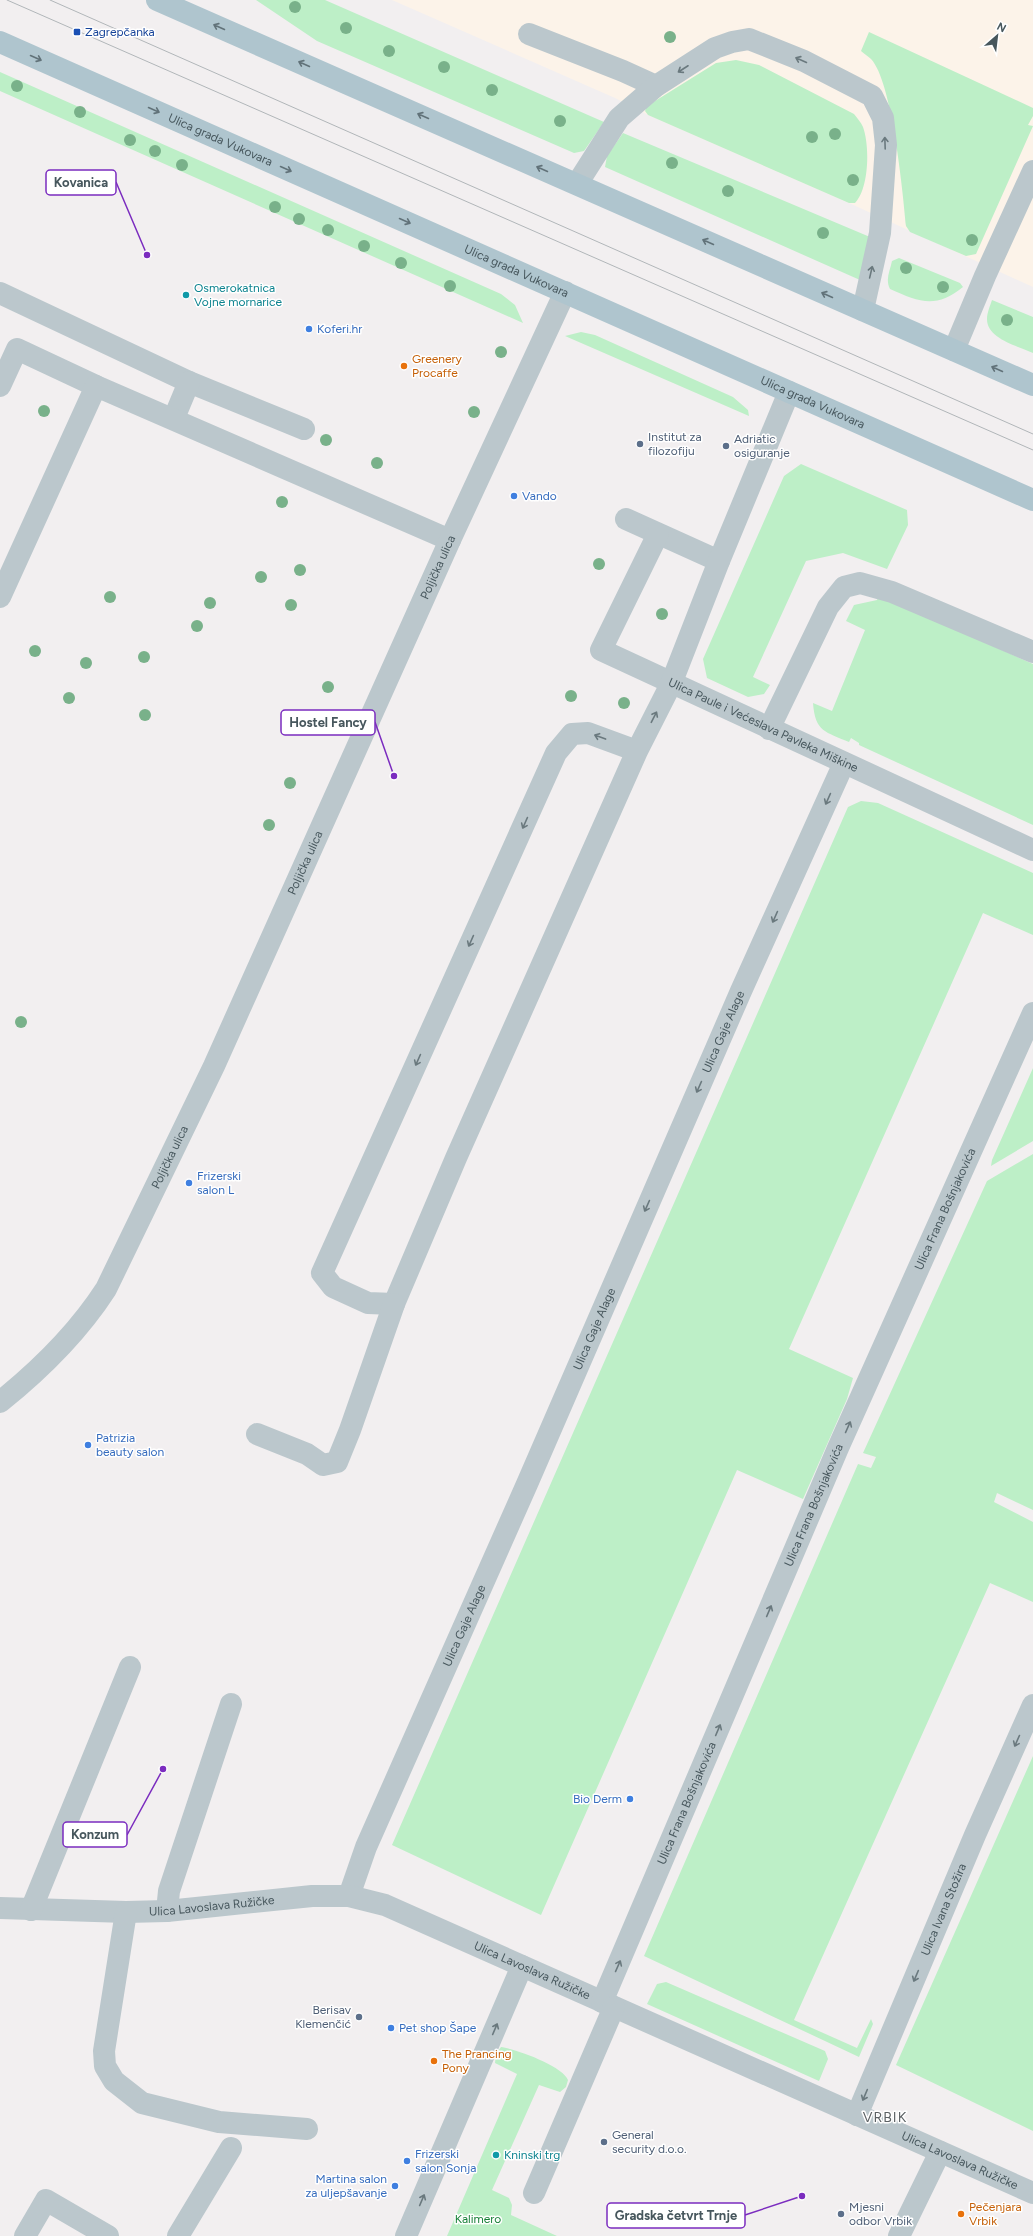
<svg xmlns="http://www.w3.org/2000/svg" width="1033" height="2236" viewBox="0 0 1033 2236" font-family="Figtree,sans-serif">
<style>
.commercial{fill:#fcf3e9}
.green{fill:#bdefc7}
.lines{fill:none;stroke-linecap:round;stroke-linejoin:round}
.minor{stroke:#bbc7cc;stroke-width:22}
.major{stroke:#afc5ce;stroke-width:22}
.tram{stroke:#b1b6b9;stroke-width:1}
.tree{fill:#79b18a}
.oneway{stroke:#617279}
.oneway2{stroke:#6a797e}
.transit-dot{fill:#1a4fb4;stroke:#fff;stroke-width:1.5}
.culture-dot{fill:#0f9aa8;stroke:#fff;stroke-width:1.5}
.shop-dot{fill:#3f7fe0;stroke:#fff;stroke-width:1.5}
.food-dot{fill:#e8710a;stroke:#fff;stroke-width:1.5}
.service-dot{fill:#5c6f8a;stroke:#fff;stroke-width:1.5}
.labels{text-anchor:middle;stroke-width:3;stroke-linejoin:round;paint-order:stroke}
.transit-label{font-size:12px;fill:#164399;stroke:#fff;text-anchor:start}
.street-label{font-size:12px;fill:#47575d;stroke:#fff}
.culture-label{font-size:12px;fill:#0d838f;stroke:#fff;text-anchor:start}
.shop-label{font-size:12px;fill:#366cbe;stroke:#fff;text-anchor:start}
.food-label{font-size:12px;fill:#c56008;stroke:#fff;text-anchor:start}
.service-label{font-size:12px;fill:#4e5e75;stroke:#fff;text-anchor:start}
.park-label{font-size:12px;fill:#167f36;stroke:#fff}
.quarter-label{font-size:14px;letter-spacing:1px;fill:#5c6164;stroke:#fff}
.leader{fill:none;stroke:#7b2cbf;stroke-width:1.5}
.callout-dot{fill:#7b2cbf;stroke:#fff;stroke-width:1.5}
.callout{fill:#fff;stroke:#7b2cbf;stroke-width:1.5}
.callout-label{font-size:13px;text-anchor:middle;font-weight:bold;fill:#47575d}
</style>
<rect width="100%" height="100%" fill="#f2eff0"/>
<path class="commercial" d="M392 0H1033V287L849 203 648 115 615 98Z"/>
<path class="green" d="M256 0H325L604 122 584 151 574 153 317 41Z
M869 32 1033 108V116L1028 125 1033 126 976 254 966 256 910 232 906 226C903 192 892 81 871 59 868 56 864 54 861 51Z
M736 60 759 65 854 114C857 118 861 122 863 127 870 146 869 189 855 203H849L648 115 645 111 647 106 716 63Z
M0 72 501 294 515 305 523 323 0 91Z
M623 133 870 237 860 280 605 167 607 156Z
M899 258 960 283 963 287C936 309 919 302 890 289 885 279 890 271 892 261Z
M992 300 1033 317V353C1018 346 987 339 987 319 987 313 990 306 992 300Z
M581 332 595 335 733 397 748 410 749 416 565 336Z
M801 464 907 510 908 525 887 569 843 553 806 561 753 677 770 685 764 694 748 697 707 678 703 659 784 476Z
M879 595 1033 664V825L859 745V743L851 738 849 742C826 732 815 732 813 703L832 711 865 630 846 621 854 605 877 600Z
M861 801 878 803 1033 873V935L983 913 789 1349 853 1378 847 1399 803 1499 737 1470 541 1915 392 1845 848 807Z
M1033 1068V1141L991 1166 992 1160Z
M1033 1154V1510L997 1493 994 1502 1033 1522V1602L990 1583 794 2020 857 2048 871 2019 873 2024 859 2057 644 1956 858 1464 871 1468 876 1457 863 1453 987 1181Z
M1033 1756V2131L896 2065Z
M666 1982 825 2051 828 2059 819 2081 647 2004 657 1984Z
M501 2047C516 2049 563 2066 568 2080L566 2087 560 2092 539 2085 492 2190 509 2198 512 2205 511 2215 557 2236H447L517 2074 495 2063 496 2054Z"/>
<g class="lines">
<g class="minor">
<path d="M529 34 623 71 656 86"/>
<path d="M577 184 619 118 656 86 715 48 732 42 749 39 804 61 872 96 883 118 886 145 880 233 863 310"/>
<path d="M0 293 189 382 304 429"/>
<path d="M954 350 985 276 1033 171"/>
<path d="M0 386 17 349 96 386"/>
<path d="M174 418 189 382"/>
<path d="M626 519 719 561"/>
<path id="s1" d="M658 534 601 650 1033 850"/>
<path d="M0 597 96 386 450 540"/>
<path d="M769 729 828 607 844 587 860 583 892 592 1033 652"/>
<path d="M637 751 588 733 572 734 556 753 322 1273 333 1287 368 1303 394 1304 456 1158 637 751 671 684 719 561 789 392"/>
<path id="s2" d="M0 1402C41 1369 77 1334 106 1289L214 1066 450 540 565 292"/>
<path d="M257 1434 307 1454 323 1465 337 1462 350 1430 394 1304"/>
<path id="s3" d="M349 1896 366 1847 527 1484 741 991 844 763"/>
<path id="s4" d="M0 1908 126 1912 167 1911 312 1896H349L385 1905 1033 2193"/>
<path d="M31 1910 130 1667"/>
<path d="M167 1911 169 1891 231 1704"/>
<path d="M126 1912 104 2051 105 2066 114 2081 142 2103 219 2122 307 2129"/>
<path id="s5" d="M602 2002 838 1448 1033 1013"/>
<path id="s6" d="M857 2115 975 1835 1033 1705"/>
<path d="M534 2193 614 2007"/>
<path d="M25 2236 46 2200 108 2236"/>
<path d="M178 2236 231 2148"/>
<path d="M406 2236 522 1966"/>
<path d="M899 2236 940 2152"/>
</g>
<g class="major">
<path d="M157 0 1033 385"/>
<path id="s7" d="M0 42 1033 500"/>
</g>
<path class="tram" d="M7 0 1033 450
M50 0 1033 434"/>
</g>
<g class="tree">
<circle cx="295" cy="7" r="6"/>
<circle cx="346" cy="28" r="6"/>
<circle cx="670" cy="37" r="6"/>
<circle cx="389" cy="51" r="6"/>
<circle cx="444" cy="67" r="6"/>
<circle cx="17" cy="86" r="6"/>
<circle cx="492" cy="90" r="6"/>
<circle cx="80" cy="112" r="6"/>
<circle cx="560" cy="121" r="6"/>
<circle cx="835" cy="134" r="6"/>
<circle cx="812" cy="137" r="6"/>
<circle cx="130" cy="140" r="6"/>
<circle cx="155" cy="151" r="6"/>
<circle cx="672" cy="163" r="6"/>
<circle cx="182" cy="165" r="6"/>
<circle cx="853" cy="180" r="6"/>
<circle cx="728" cy="191" r="6"/>
<circle cx="275" cy="207" r="6"/>
<circle cx="299" cy="219" r="6"/>
<circle cx="328" cy="230" r="6"/>
<circle cx="823" cy="233" r="6"/>
<circle cx="972" cy="240" r="6"/>
<circle cx="364" cy="246" r="6"/>
<circle cx="401" cy="263" r="6"/>
<circle cx="906" cy="268" r="6"/>
<circle cx="450" cy="286" r="6"/>
<circle cx="943" cy="287" r="6"/>
<circle cx="1007" cy="320" r="6"/>
<circle cx="501" cy="352" r="6"/>
<circle cx="44" cy="411" r="6"/>
<circle cx="474" cy="412" r="6"/>
<circle cx="326" cy="440" r="6"/>
<circle cx="377" cy="463" r="6"/>
<circle cx="282" cy="502" r="6"/>
<circle cx="599" cy="564" r="6"/>
<circle cx="300" cy="570" r="6"/>
<circle cx="261" cy="577" r="6"/>
<circle cx="110" cy="597" r="6"/>
<circle cx="210" cy="603" r="6"/>
<circle cx="291" cy="605" r="6"/>
<circle cx="662" cy="614" r="6"/>
<circle cx="197" cy="626" r="6"/>
<circle cx="35" cy="651" r="6"/>
<circle cx="144" cy="657" r="6"/>
<circle cx="86" cy="663" r="6"/>
<circle cx="328" cy="687" r="6"/>
<circle cx="571" cy="696" r="6"/>
<circle cx="69" cy="698" r="6"/>
<circle cx="624" cy="703" r="6"/>
<circle cx="145" cy="715" r="6"/>
<circle cx="290" cy="783" r="6"/>
<circle cx="269" cy="825" r="6"/>
<circle cx="21" cy="1022" r="6"/>
</g>
<defs><path id="oneway-shaft" d="M-6 0H5M1.5-3L5.5 0L1.5 3" fill="none" stroke-width="1.6" stroke-linecap="round" stroke-linejoin="round"/></defs>
<g class="oneway">
<use href="#oneway-shaft" transform="translate(219 27) rotate(-156)"/>
<use href="#oneway-shaft" transform="translate(36 58) rotate(24)"/>
<use href="#oneway-shaft" transform="translate(304 64) rotate(-156)"/>
<use href="#oneway-shaft" transform="translate(154 110) rotate(24)"/>
<use href="#oneway-shaft" transform="translate(423 116) rotate(-156)"/>
<use href="#oneway-shaft" transform="translate(286 169) rotate(24)"/>
<use href="#oneway-shaft" transform="translate(542 169) rotate(-156)"/>
<use href="#oneway-shaft" transform="translate(405 221) rotate(24)"/>
<use href="#oneway-shaft" transform="translate(708 242) rotate(-156)"/>
<use href="#oneway-shaft" transform="translate(827 295) rotate(-156)"/>
<use href="#oneway-shaft" transform="translate(997 369) rotate(-156)"/>
</g>
<g class="oneway2">
<use href="#oneway-shaft" transform="translate(801 60) rotate(-156)"/>
<use href="#oneway-shaft" transform="translate(683 69) rotate(147)"/>
<use href="#oneway-shaft" transform="translate(885 143) rotate(-92)"/>
<use href="#oneway-shaft" transform="translate(871 272) rotate(-77)"/>
<use href="#oneway-shaft" transform="translate(654 717) rotate(-63)"/>
<use href="#oneway-shaft" transform="translate(600 737) rotate(-160)"/>
<use href="#oneway-shaft" transform="translate(828 799) rotate(114)"/>
<use href="#oneway-shaft" transform="translate(525 823) rotate(114)"/>
<use href="#oneway-shaft" transform="translate(775 917) rotate(114)"/>
<use href="#oneway-shaft" transform="translate(471 941) rotate(114)"/>
<use href="#oneway-shaft" transform="translate(418 1060) rotate(114)"/>
<use href="#oneway-shaft" transform="translate(699 1087) rotate(114)"/>
<use href="#oneway-shaft" transform="translate(647 1206) rotate(114)"/>
<use href="#oneway-shaft" transform="translate(848 1427) rotate(-66)"/>
<use href="#oneway-shaft" transform="translate(769 1611) rotate(-67)"/>
<use href="#oneway-shaft" transform="translate(718 1730) rotate(-67)"/>
<use href="#oneway-shaft" transform="translate(1017 1741) rotate(114)"/>
<use href="#oneway-shaft" transform="translate(618 1966) rotate(-66)"/>
<use href="#oneway-shaft" transform="translate(916 1976) rotate(113)"/>
<use href="#oneway-shaft" transform="translate(495 2029) rotate(-67)"/>
<use href="#oneway-shaft" transform="translate(865 2095) rotate(113)"/>
<use href="#oneway-shaft" transform="translate(422 2200) rotate(-67)"/>
</g>
<rect class="transit-dot" x="73" y="28" width="8" height="8" rx="2"/>
<g class="culture-dot">
<circle cx="186" cy="295" r="4"/>
<circle cx="496" cy="2155" r="4"/>
</g>
<g class="shop-dot">
<circle cx="309" cy="329" r="4"/>
<circle cx="514" cy="496" r="4"/>
<circle cx="189" cy="1183" r="4"/>
<circle cx="88" cy="1445" r="4"/>
<circle cx="630" cy="1799" r="4"/>
<circle cx="391" cy="2028" r="4"/>
<circle cx="407" cy="2161" r="4"/>
<circle cx="395" cy="2186" r="4"/>
</g>
<g class="food-dot">
<circle cx="404" cy="366" r="4"/>
<circle cx="434" cy="2061" r="4"/>
<circle cx="961" cy="2214" r="4"/>
</g>
<g class="service-dot">
<circle cx="640" cy="444" r="4"/>
<circle cx="726" cy="446" r="4"/>
<circle cx="359" cy="2017" r="4"/>
<circle cx="604" cy="2142" r="4"/>
<circle cx="841" cy="2214" r="4"/>
</g>
<g class="labels">
<g class="transit-label">
<text x="85" y="36">Zagrepčanka</text>
</g>
<g class="street-label">
<text dy="4" stroke="none"><textPath href="#s7" startOffset="241">Ulica grada Vukovara</textPath></text>
<text dy="4" stroke="none"><textPath href="#s7" startOffset="565">Ulica grada Vukovara</textPath></text>
<text dy="4" stroke="none"><textPath href="#s7" startOffset="889">Ulica grada Vukovara</textPath></text>
<text dy="4" stroke="none"><textPath href="#s2" startOffset="950">Poljička ulica</textPath></text>
<text dy="4" stroke="none"><textPath href="#s1" startOffset="308">Ulica Paule i Većeslava Pavleka Miškine</textPath></text>
<text dy="4" stroke="none"><textPath href="#s2" startOffset="626">Poljička ulica</textPath></text>
<text dy="4" stroke="none"><textPath href="#s3" startOffset="942">Ulica Gaje Alage</textPath></text>
<text dy="4" stroke="none"><textPath href="#s2" startOffset="302">Poljička ulica</textPath></text>
<text dy="4" stroke="none"><textPath href="#s5" startOffset="864">Ulica Frana Bošnjakovića</textPath></text>
<text dy="4" stroke="none"><textPath href="#s3" startOffset="618">Ulica Gaje Alage</textPath></text>
<text dy="4" stroke="none"><textPath href="#s5" startOffset="540">Ulica Frana Bošnjakovića</textPath></text>
<text dy="4" stroke="none"><textPath href="#s3" startOffset="294">Ulica Gaje Alage</textPath></text>
<text dy="4" stroke="none"><textPath href="#s5" startOffset="216">Ulica Frana Bošnjakovića</textPath></text>
<text dy="4" stroke="none"><textPath href="#s4" startOffset="212">Ulica Lavoslava Ružičke</textPath></text>
<text dy="4" stroke="none"><textPath href="#s6" startOffset="223">Ulica Ivana Stožira</textPath></text>
<text dy="4" stroke="none"><textPath href="#s4" startOffset="548">Ulica Lavoslava Ružičke</textPath></text>
<text dy="4" stroke="none"><textPath href="#s4" startOffset="1016">Ulica Lavoslava Ružičke</textPath></text>
</g>
<g class="culture-label">
<text x="194" y="292">Osmerokatnica<tspan x="194" dy="14">Vojne mornarice</tspan></text>
<text x="504" y="2159">Kninski trg</text>
</g>
<g class="shop-label">
<text x="317" y="333">Koferi.hr</text>
<text x="522" y="500">Vando</text>
<text x="197" y="1180">Frizerski<tspan x="197" dy="14">salon L</tspan></text>
<text x="96" y="1442">Patrizia<tspan x="96" dy="14">beauty salon</tspan></text>
<text x="622" y="1803" text-anchor="end">Bio Derm</text>
<text x="399" y="2032">Pet shop Šape</text>
<text x="415" y="2158">Frizerski<tspan x="415" dy="14">salon Sonja</tspan></text>
<text x="387" y="2183" text-anchor="end">Martina salon<tspan x="387" dy="14">za uljepšavanje</tspan></text>
</g>
<g class="food-label">
<text x="412" y="363">Greenery<tspan x="412" dy="14">Procaffe</tspan></text>
<text x="442" y="2058">The Prancing<tspan x="442" dy="14">Pony</tspan></text>
<text x="969" y="2211">Pečenjara<tspan x="969" dy="14">Vrbik</tspan></text>
</g>
<g class="service-label">
<text x="648" y="441">Institut za<tspan x="648" dy="14">filozofiju</tspan></text>
<text x="734" y="443">Adriatic<tspan x="734" dy="14">osiguranje</tspan></text>
<text x="351" y="2014" text-anchor="end">Berisav<tspan x="351" dy="14">Klemenčić</tspan></text>
<text x="612" y="2139">General<tspan x="612" dy="14">security d.o.o.</tspan></text>
<text x="849" y="2211">Mjesni<tspan x="849" dy="14">odbor Vrbik</tspan></text>
</g>
<g class="park-label">
<text x="478" y="2223">Kalimero</text>
</g>
<g class="quarter-label">
<text x="885" y="2122">VRBIK</text>
</g>
</g>
<path class="leader" d="M147 255L116 182M394 776L375 722M163 1769L127 1835M802 2196L745 2215"/>
<g class="callout-dot">
<circle cx="147" cy="255" r="4"/>
<circle cx="394" cy="776" r="4"/>
<circle cx="163" cy="1769" r="4"/>
<circle cx="802" cy="2196" r="4"/>
</g>
<g class="callout">
<rect x="46" y="170" width="70" height="25" rx="4"/>
<rect x="281" y="710" width="94" height="25" rx="4"/>
<rect x="63" y="1822" width="64" height="25" rx="4"/>
<rect x="607" y="2203" width="138" height="25" rx="4"/>
</g>
<g class="callout-label">
<text x="81" y="187">Kovanica</text>
<text x="328" y="727">Hostel Fancy</text>
<text x="95" y="1839">Konzum</text>
<text x="676" y="2220">Gradska četvrt Trnje</text>
</g>
<g transform="translate(997 36) rotate(28)" stroke="#ffffff" stroke-width="3" paint-order="stroke">
<path d="M0-3L7 15L0 10L-7 15Z" fill="#47575d"/>
<text y="-6" font-size="11" font-weight="bold" text-anchor="middle" fill="#47575d">N</text>
</g>
</svg>
